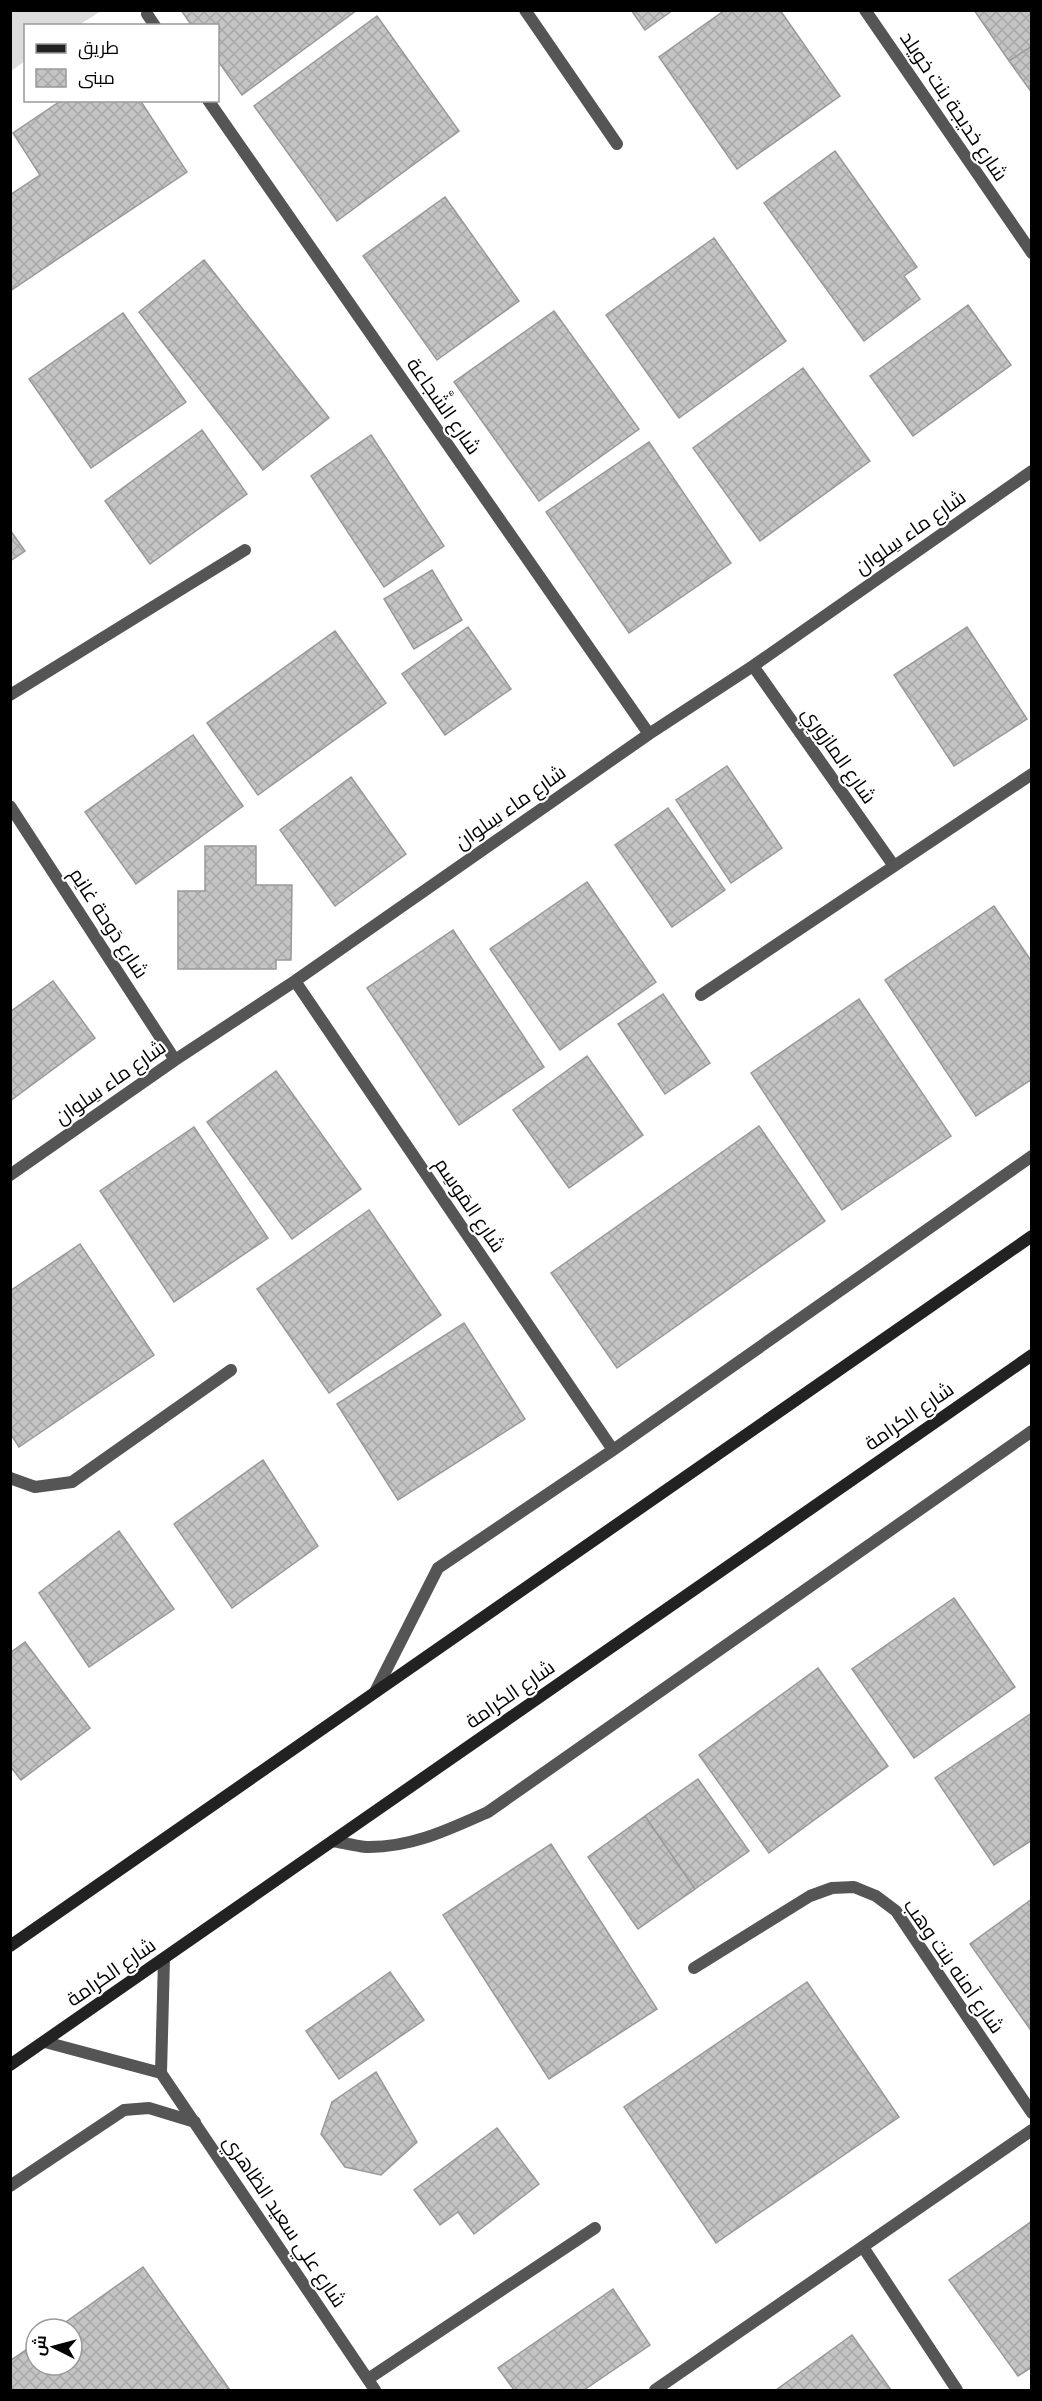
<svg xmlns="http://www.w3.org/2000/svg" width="1042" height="2401" viewBox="0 0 1042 2401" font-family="Cabin,Cairo,sans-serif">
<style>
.park{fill:#dcdcdc}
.building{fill:url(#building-cross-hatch);stroke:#999;stroke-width:1.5}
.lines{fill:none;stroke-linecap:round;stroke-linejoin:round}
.service{stroke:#555;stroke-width:12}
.minor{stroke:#555;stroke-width:12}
.secondary{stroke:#222;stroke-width:12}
.labels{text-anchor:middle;stroke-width:4.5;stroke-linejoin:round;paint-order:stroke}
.street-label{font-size:20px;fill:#000;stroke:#fff}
</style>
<defs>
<pattern id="building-cross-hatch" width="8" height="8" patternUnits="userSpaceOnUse" patternTransform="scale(1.5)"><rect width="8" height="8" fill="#c4c4c4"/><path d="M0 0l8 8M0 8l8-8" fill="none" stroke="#a7a7a7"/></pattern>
</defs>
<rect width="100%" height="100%" fill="#fff"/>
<path class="park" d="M11 10H101V11L79 25 26 26 25 61 11 71Z"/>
<path class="building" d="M181 10H357L242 95 218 61V26H192Z
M631 10H673L645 30Z
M725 10H780L840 96 737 169 659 57Z
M974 10H1032V46L1009 61Z
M377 16 459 131 337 221 254 106Z
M1032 46V93L1009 61Z
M62 100H140L187 172 10 291V195L40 175 13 133Z
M835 151 917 267 904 276 920 299 864 341 764 203Z
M445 197 519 301 437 360 363 256Z
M714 238 786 341 679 418 606 315Z
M204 260 329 418 263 470 139 312Z
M968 305 1011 365 913 436 870 376Z
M554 311 639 429 539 501 454 382Z
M123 313 186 402 91 468 29 379Z
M803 368 870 461 760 541 693 448Z
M202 430 247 494 150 564 105 501Z
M371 435 444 546 384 587 311 476Z
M649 442 731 563 629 633 546 512Z
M10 530 25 551 10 561Z
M432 570 462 620 414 649 384 599Z
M468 627 511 689 445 735 402 674Z
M967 627 1027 719 954 766 894 675Z
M335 631 386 703 258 795 207 723Z
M193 735 243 806 136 884 85 812Z
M727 766 782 848 731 883 676 800Z
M351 777 406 854 335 906 280 830Z
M668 808 725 890 672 927 615 845Z
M205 846H256V885H292L291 960H276V969H178V891H205Z
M587 882 656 982 560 1050 490 949Z
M994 906 1032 962V1079L976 1116 885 980Z
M453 930 544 1067 459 1125 367 988Z
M53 981 95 1038 10 1101V1012Z
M663 994 710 1063 665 1094 618 1024Z
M859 999 951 1136 842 1210 751 1073Z
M587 1056 643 1135 569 1188 513 1110Z
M276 1071 361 1189 292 1239 207 1122Z
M759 1126 825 1221 617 1368 551 1273Z
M194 1127 268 1238 174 1302 100 1191Z
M369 1210 441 1315 329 1393 257 1289Z
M80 1244 154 1355 19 1447 10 1433V1291Z
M464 1323 525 1419 398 1500 337 1404Z
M263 1460 318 1546 232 1608 174 1524Z
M119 1531 174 1609 89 1667 39 1593Z
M954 1598 1015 1687 914 1758 852 1669Z
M25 1642 90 1728 21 1780 10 1766V1653Z
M818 1668 888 1766 769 1853 699 1755Z
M1032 1713V1840L994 1865 935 1778Z
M698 1779 749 1851 695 1889 645 1816Z
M645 1816 695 1889 638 1929 588 1857Z
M551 1844 657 2009 549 2079 443 1915Z
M1032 1899V2032L970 1944Z
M390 1972 424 2020 339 2079 306 2031Z
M807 1982 899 2117 716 2243 624 2107Z
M376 2072 417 2142 381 2175 345 2167 321 2134 332 2102Z
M497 2128 539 2184 474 2234 458 2212 440 2225 414 2190Z
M1032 2221V2367L1018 2376 949 2280Z
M143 2267 230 2390H10V2361L36 2343V2365H72V2329H56Z
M613 2289 650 2345 584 2390H514L498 2368Z
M852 2335 891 2390H776Z"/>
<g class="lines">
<path class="service" d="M10 2186 124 2110 149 2108 195 2122"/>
<path class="minor" d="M525 10 617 144
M865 10 1032 253
M147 14 155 26
M208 100 649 734
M753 666 894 866
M10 695 245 550
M10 806 175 1060
M295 981 613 1450
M701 995 1032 774
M10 1175 175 1060 295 981 649 734 753 666 1032 471
M10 1478 35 1487 72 1482 231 1370
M375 1692 438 1568 613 1450 1032 1156
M333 1841C344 1843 355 1846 366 1847 410 1848 448 1830 488 1812L1032 1431
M164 1959 161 2073 375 2390
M694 1968 810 1896 832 1888 854 1887 876 1896 896 1911 1032 2113
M45 2042 161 2073
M863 2247 957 2390
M368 2379 595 2228
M655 2390 1032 2130"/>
<path class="secondary" d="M10 1946 1032 1236
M10 2065 1032 1355"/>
</g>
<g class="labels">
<g class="street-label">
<text transform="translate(954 106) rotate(56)" y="7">شارع خديجة بنت خويلد</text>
<text transform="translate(444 406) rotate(55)" y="7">شارع الشَّجاعة</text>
<text transform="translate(910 532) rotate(-35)" y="7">شارع ماء سِلوان</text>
<text transform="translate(839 755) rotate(55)" y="7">شارع المازورِي</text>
<text transform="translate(510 807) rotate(-35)" y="7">شارع ماء سِلوان</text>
<text transform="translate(109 923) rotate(57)" y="7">شارع دَوحة غانِم</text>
<text transform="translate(110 1082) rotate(-35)" y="7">شارع ماء سِلوان</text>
<text transform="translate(470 1205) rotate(56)" y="7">شارع المَوسِم</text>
<text transform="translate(909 1416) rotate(-35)" y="7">شارع الكرامة</text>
<text transform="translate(510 1694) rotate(-35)" y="7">شارع الكرامة</text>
<text transform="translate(954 1966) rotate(55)" y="7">شارع آمنه بنت وهب</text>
<text transform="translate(111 1972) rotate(-35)" y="7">شارع الكرامة</text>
<text transform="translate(285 2221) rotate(56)" y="7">شارع علي سعيد الظاهري</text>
</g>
</g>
<rect width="1042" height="2401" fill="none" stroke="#000000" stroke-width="24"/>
<rect x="24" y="24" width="195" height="78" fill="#ffffff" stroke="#999999" stroke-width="1.5"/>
<rect x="36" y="44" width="30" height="9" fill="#222222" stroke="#999999" stroke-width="1.5"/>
<text x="78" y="54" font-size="18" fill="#000000">طريق</text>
<rect x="36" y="69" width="30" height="18" fill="url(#building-cross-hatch)" stroke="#999999" stroke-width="1.5"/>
<text x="78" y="84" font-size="18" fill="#000000">مبنى</text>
<g transform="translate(54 2347) rotate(276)"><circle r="28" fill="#ffffff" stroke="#999999" stroke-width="1.5"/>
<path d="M0-4.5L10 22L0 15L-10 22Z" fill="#000000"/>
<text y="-9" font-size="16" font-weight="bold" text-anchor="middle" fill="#000000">ش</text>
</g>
</svg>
